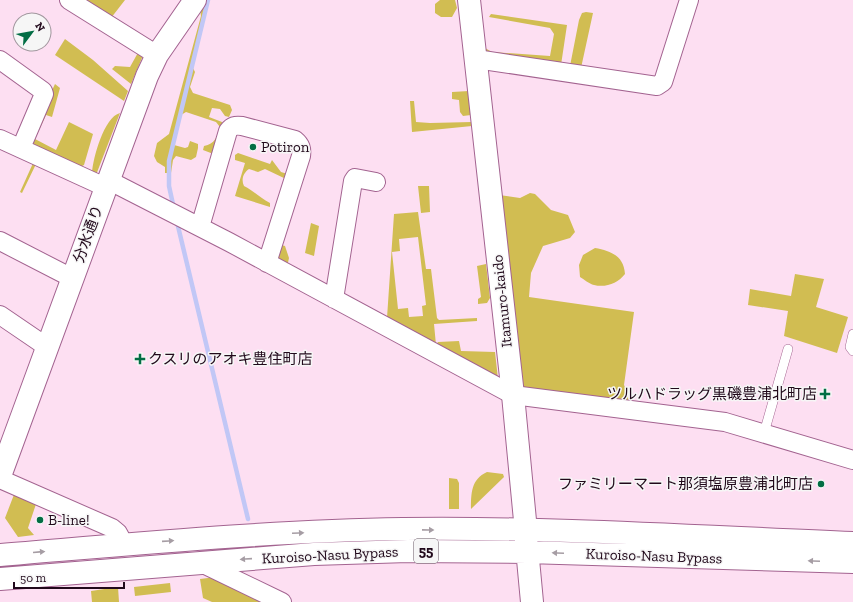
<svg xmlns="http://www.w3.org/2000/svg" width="853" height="602" viewBox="0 0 853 602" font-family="'Zilla Slab','Noto Sans JP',serif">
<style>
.green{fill:#d1bd52;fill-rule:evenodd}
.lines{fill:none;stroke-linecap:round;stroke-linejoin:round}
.stream{stroke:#c1c7f6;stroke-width:4.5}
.service-casing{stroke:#a36390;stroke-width:10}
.minor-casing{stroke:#a36390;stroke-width:20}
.tertiary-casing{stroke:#a36390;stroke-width:24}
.secondary-casing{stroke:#a36390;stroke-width:24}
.primary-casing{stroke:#a36390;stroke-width:24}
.service{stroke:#fff;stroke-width:9}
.minor{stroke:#fff;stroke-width:18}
.tertiary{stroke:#fff;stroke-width:22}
.secondary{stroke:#fff;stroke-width:22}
.primary{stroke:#fff;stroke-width:22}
.oneway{fill:#a69da4}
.poi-dot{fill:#026d44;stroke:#f6f6f6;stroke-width:1.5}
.labels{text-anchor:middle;stroke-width:3;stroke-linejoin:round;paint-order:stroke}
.shield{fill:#f6f6f6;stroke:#61505d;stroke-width:1}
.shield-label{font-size:14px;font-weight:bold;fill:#21091b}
.poi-label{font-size:15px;fill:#21091b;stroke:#f6f6f6;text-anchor:start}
.street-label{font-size:15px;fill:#21091b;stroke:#f6f6f6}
</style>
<rect width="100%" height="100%" fill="#fddff2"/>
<path class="green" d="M81 0H125L111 18Z
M206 0H209L193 68 195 72 190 87 193 93 230 105 232 110 229 117 225 116 220 109 212 108 209 117 222 122 223 127 216 155 203 150 204 146C215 144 217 137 220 127L216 122 186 112 181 115 173 142 174 145 185 148 188 147 190 141 198 144V148L196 157 191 160 176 156 173 160 171 173H165V167L157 162 154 156 157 143 169 134 201 16 200 8Z
M440 0H455L457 8 452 17H441L435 13V4Z
M586 12 593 13 581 68 570 66 579 20 582 13Z
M491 14 567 25 561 65 486 55 485 48 492 52 550 56 554 34 550 28 489 17Z
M65 39 93 60 128 91 124 101 55 55Z
M140 49 144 53 131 84 112 69 115 66 130 67Z
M55 84 60 88 52 117 46 115 35 139 56 150 69 122 93 134 84 165 78 168 33 146 30 137Z
M469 91 471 115 463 116 460 112 459 100 452 99V92Z
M410 101H414L416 122 430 123 472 122V126L412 132Z
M120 113 96 175 92 173C93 158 104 117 120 113Z
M238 153 270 164 272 160 281 172 291 175 286 179 265 169 258 172 249 169C243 173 241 180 244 186 254 191 260 198 270 203V207L235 196 245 163 235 160V155Z
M34 161 37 162 22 193 20 192Z
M418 186H429L430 212 421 213Z
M530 193 535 194 551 210 568 215 575 232 570 238 543 246 531 273 529 297 634 312 624 385 627 391 629 404 521 391 499 195 520 198Z
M418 212 426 269H431L437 318 439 320 477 318V321L434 324 436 345 438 342 459 341 461 351 495 352 498 379 387 318 394 214ZM418 237 426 305 422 306 423 316 409 317 408 308 398 309 392 252 400 251 399 239Z
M311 223 319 226 314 256 305 253Z
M278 244 285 246 289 258 287 267 274 260Z
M595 248C611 251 624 256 625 274 618 283 606 288 594 285 589 284 584 279 580 277L579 265 583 255Z
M486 264 490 298 487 303 478 304V299L481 297 477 266Z
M795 274 824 279 816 307 848 317 837 353 784 336 788 311 748 305 750 289 791 296Z
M487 472 503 474 504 477 471 509C471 494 471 479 487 472Z
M449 478 457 479 459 483V509H449Z
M15 492 37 501 28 528 34 535 18 537 5 518Z
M216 577 273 602H212L203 598 200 579Z
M170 583 171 592 135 596 134 587Z
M118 587 119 602H92L91 591Z"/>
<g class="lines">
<path class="stream" d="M174 209 169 186V161L208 0
M177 222 248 519"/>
<g class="service-casing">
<path id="service" d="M853 334 850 347 853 351
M764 433 788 349"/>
</g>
<g class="minor-casing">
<path id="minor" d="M69 0 157 55
M476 59 657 86 663 82 689 0
M0 60 43 91 44 94 21 148
M0 139 105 187
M108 180 229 242 513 395 725 422 853 460
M200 227 228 131C232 126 235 125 242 126L295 140C301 145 302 149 301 156L267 263
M0 241 72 278
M334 299 353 181 355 178 376 182
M0 315 47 347
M0 479 112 528 118 533 124 544
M201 563 282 602"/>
</g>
<g class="tertiary-casing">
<path id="tertiary" d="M0 476 147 76 157 55 195 0"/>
</g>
<g class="secondary-casing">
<path id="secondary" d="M469 0 513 395 526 531"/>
</g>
<g class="primary-casing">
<path id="primary" d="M526 538 532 602
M0 555C134 544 268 531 403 529 553 527 703 537 853 543
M0 579 314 554 408 551 527 552 853 562"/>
</g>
<use href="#service" class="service"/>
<use href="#minor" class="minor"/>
<use href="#tertiary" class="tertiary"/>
<use href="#secondary" class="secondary"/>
<use href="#primary" class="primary"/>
</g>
<defs><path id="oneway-solid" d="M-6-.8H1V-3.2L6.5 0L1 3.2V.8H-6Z"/></defs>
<g class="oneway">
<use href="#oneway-solid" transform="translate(428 530) rotate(1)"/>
<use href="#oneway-solid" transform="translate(298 533) rotate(-3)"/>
<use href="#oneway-solid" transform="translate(168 541) rotate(-4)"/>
<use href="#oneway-solid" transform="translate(39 552) rotate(-5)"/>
<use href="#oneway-solid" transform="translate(558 553) rotate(-178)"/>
<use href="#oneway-solid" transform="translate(246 559) rotate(176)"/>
<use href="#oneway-solid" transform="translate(814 561) rotate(-178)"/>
</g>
<g class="poi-dot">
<circle cx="253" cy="147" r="4"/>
<path d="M138 353h4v4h4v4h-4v4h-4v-4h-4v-4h4z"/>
<path d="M823 388h4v4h4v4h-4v4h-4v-4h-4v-4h4z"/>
<circle cx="821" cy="484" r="4"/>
<circle cx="40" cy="520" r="4"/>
</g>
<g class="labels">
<rect class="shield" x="414" y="539" width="24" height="24" rx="3"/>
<g class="shield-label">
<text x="426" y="556">55</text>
</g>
<g class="poi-label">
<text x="261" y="152">Potiron</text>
<text x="148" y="364">クスリのアオキ豊住町店</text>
<text x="817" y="399" text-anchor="end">ツルハドラッグ黒磯豊浦北町店</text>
<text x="813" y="489" text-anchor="end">ファミリーマート那須塩原豊浦北町店</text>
<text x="48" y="525">B-line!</text>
</g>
<g class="street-label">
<text transform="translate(88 234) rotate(-70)" y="5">分水通り</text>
<text transform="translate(502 301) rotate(-96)" y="5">Itamuro-kaido</text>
<text transform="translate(330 555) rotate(-3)" y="5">Kuroiso-Nasu Bypass</text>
<text transform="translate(654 556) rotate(2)" y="5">Kuroiso-Nasu Bypass</text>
</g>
</g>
<g transform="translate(32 32) rotate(58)"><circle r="19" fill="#f6f6f6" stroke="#a1979e"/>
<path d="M0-3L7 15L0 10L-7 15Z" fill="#026d44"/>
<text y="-6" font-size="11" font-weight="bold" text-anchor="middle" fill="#21091b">N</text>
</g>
<path d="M14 582v6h110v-6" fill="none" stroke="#21091b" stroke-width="2"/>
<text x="20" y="582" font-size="12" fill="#21091b" stroke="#f6f6f6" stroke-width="3" paint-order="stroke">50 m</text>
</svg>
